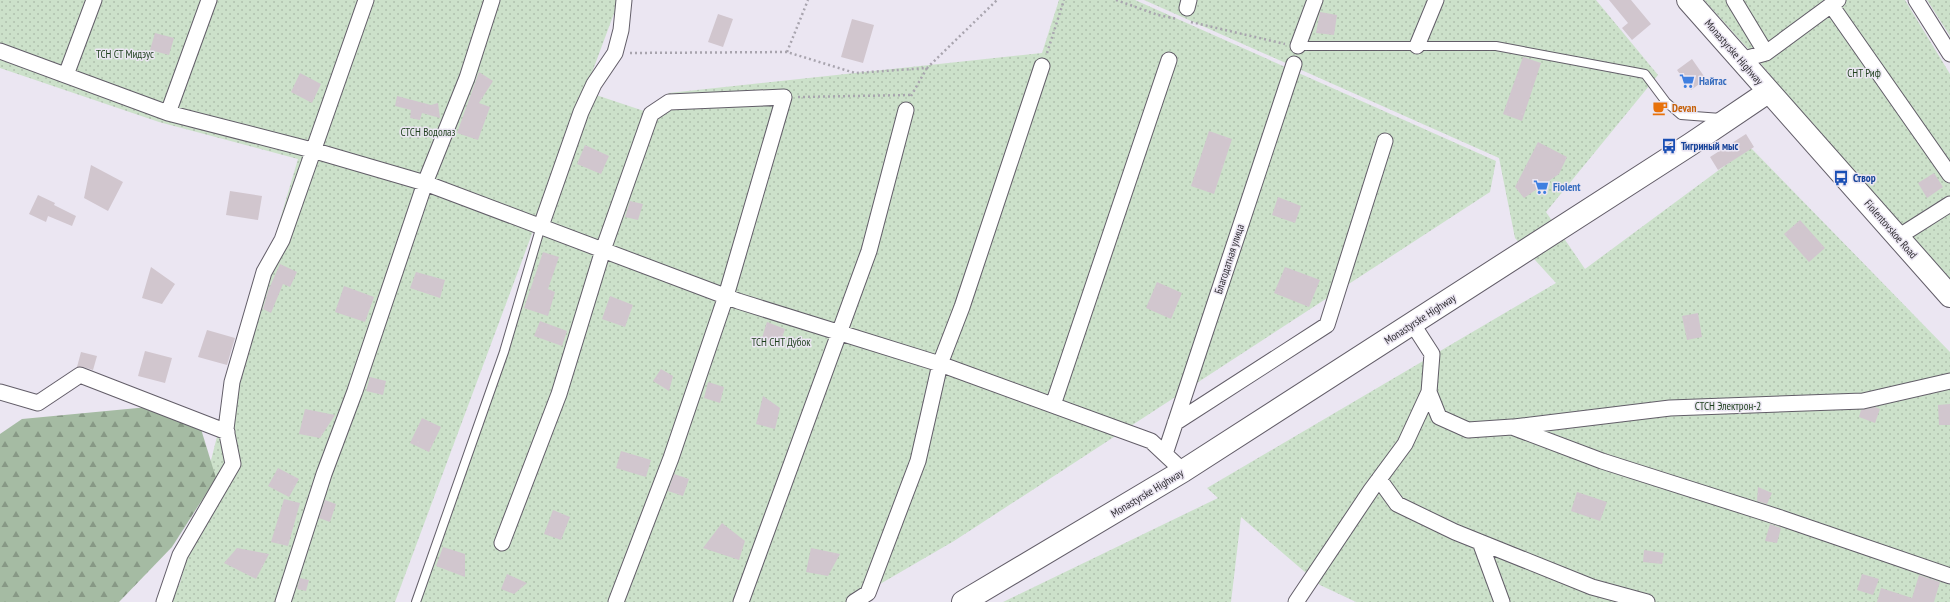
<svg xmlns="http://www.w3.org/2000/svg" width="1950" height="602" viewBox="0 0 1950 602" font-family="'PT Sans Narrow',sans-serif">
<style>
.grass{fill:url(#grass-dots)}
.forest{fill:url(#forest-firs)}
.building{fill:#d1c6ce}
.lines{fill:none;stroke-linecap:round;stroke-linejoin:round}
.lane-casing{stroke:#625d68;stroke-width:10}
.street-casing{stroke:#625d68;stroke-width:17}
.secondary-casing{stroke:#625d68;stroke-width:24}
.path{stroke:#a8a4ae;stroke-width:2.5;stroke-dasharray:2 3;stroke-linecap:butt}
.lane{stroke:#fff;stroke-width:8}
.street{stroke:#fff;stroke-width:15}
.secondary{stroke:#fff;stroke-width:22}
.labels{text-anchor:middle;stroke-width:3;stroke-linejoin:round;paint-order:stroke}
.street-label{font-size:11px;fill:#2e2c31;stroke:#ebe6f2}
.park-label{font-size:11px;fill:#1d3f1c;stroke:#ebe6f2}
.shop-label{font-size:11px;font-weight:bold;fill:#366cbe;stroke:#ebe6f2;text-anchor:start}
.food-label{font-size:11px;font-weight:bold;fill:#c56008;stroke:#ebe6f2;text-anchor:start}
.transit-label{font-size:11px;font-weight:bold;fill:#164399;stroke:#ebe6f2;text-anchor:start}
</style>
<defs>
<pattern id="grass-dots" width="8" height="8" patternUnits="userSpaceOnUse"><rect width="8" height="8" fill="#cce1ca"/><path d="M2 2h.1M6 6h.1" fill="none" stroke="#b0c1ae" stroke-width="1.8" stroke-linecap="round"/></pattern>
<pattern id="forest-firs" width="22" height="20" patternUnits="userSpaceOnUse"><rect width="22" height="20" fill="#a5bba3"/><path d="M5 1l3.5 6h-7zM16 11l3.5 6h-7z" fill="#879885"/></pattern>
</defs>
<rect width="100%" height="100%" fill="#ebe6f2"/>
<path class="grass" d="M0 0H619L395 602H168L180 583 225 405 298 159 159 122 0 68Z
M1059 0H1135L1496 161 1490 192 954 541 849 602H413L593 94 647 112 669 93 1042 53Z
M1144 0H1596L1658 75 1546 212 1585 269 1750 147 1950 352V602H1356L1320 585 1241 517 1231 602H1003L1218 498 1207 488 1556 283 1515 238 1499 158Z
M1704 0H1905L1950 74V292L1757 59Z
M1927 0H1950V36Z"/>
<path class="forest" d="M159 406 201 429 216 478 172 547 119 602H0V434L22 419Z"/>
<path class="building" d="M1609 0H1631L1651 24 1632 40 1622 28 1628 23Z
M1320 12 1337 15 1334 35 1316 33Z
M718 14 733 19 723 47 708 42Z
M852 19 874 25 863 63 841 57Z
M155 33 174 38 169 55 150 50Z
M1523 57 1541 63 1522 121 1503 114Z
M1692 59 1706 79 1691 90 1677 70Z
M479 72 493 81 479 103 490 107 478 140 457 133Z
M300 73 321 84 312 103 291 92Z
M397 96 431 105 438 103 440 118 422 113 420 120 410 118 411 110 395 106Z
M1209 131 1232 139 1214 194 1191 186Z
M1746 134 1754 147 1718 170 1710 157Z
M1538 142 1567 157 1559 174 1524 198 1515 187Z
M585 145 609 156 601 174 577 164Z
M91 165 123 182 108 211 84 198Z
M1934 173 1943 187 1927 198 1918 183Z
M230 191 262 196 258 220 226 215Z
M38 195 55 203 54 205 76 216 72 226 48 216 46 222 29 214Z
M1278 197 1301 206 1295 223 1272 215Z
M630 201 643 204 638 220 625 217Z
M1800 220 1825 248 1809 262 1784 234Z
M543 252 559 257 548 289 555 292 548 316 524 308Z
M280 264 297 272 290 287 283 284 271 313 263 309 268 291Z
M151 267 175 284 162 304 142 298Z
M1285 267 1320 280 1309 307 1274 293Z
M416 272 445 280 440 298 410 288Z
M1157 282 1182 293 1171 319 1146 308Z
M344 286 374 297 365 322 335 312Z
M610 296 633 305 625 327 602 319Z
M1698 313 1702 337 1687 340 1682 316Z
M540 321 567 331 562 346 534 336Z
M767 322 785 329 779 347 761 341Z
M207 330 235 338 227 365 198 357Z
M145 351 172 358 165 383 138 376Z
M81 352 97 356 93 370 83 367H77Z
M661 369 673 376 669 391 653 381Z
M370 377 386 381 383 395 366 391Z
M708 382 724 387 720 403 704 398Z
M763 396 780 408 775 429 756 424Z
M1950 404V425H1939L1938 405Z
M1875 407 1880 409 1875 423 1859 417 1861 410Z
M305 409 335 415 320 438 299 434Z
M422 418 441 427 429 452 410 443Z
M621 451 651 460 646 477 616 468Z
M278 468 299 479 289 497 268 486Z
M674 474 689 479 683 496 668 491Z
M1758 487 1772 493 1767 504 1757 501Z
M1577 492 1607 502 1600 521 1571 511Z
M284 499 300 503 288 546 271 542Z
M325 500 336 504 330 522 319 518Z
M553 510 570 517 561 540 544 534Z
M722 523 745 541 739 560 703 548Z
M1770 524 1781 528 1777 543 1765 541Z
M443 547 465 554V577L436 566Z
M237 548 269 554 256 579 224 563Z
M811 548 840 554 828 576 806 572Z
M1644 550 1664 553 1662 564 1643 562Z
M507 574 527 583 514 594 501 589Z
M1862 574 1879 579 1873 595 1857 590Z
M1919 575 1940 582 1934 602H1877L1881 588 1912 598Z
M300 578 309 580 306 591 297 589Z"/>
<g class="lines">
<g class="lane-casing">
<path id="lane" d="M1298 46H1496L1645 74 1666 102 1681 115 1721 118
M416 602 504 352 541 226"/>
</g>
<g class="street-casing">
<path id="street" d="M1734 0 1766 53
M1916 0 1950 54
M1831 5 1950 175
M1187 8 1189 0
M1298 46 1315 0
M1417 46 1436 0
M0 51 168 113 312 150 425 183 738 301 940 364 1151 441 1183 471
M1740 60 1766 53 1838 0
M66 75 94 0
M168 113 209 0
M541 226 581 112 594 84 615 53 621 30 624 0
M1898 237 1950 204
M0 392 38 403 80 375 227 432
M1429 392 1439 417 1468 430 1512 427 1602 461 1781 518 1950 576
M1053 405 1169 60
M1175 423 1327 325 1385 141
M1514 427 1670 408 1863 401 1950 381
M1165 454 1294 64
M1379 479 1397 504 1455 532 1592 587 1647 602
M1480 542 1502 602
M502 543 559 394 603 250 651 114 669 102 784 97 726 296 671 458 616 602
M164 602 180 555 233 464 226 429 232 382 264 272 282 240 366 0
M283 602 324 474 355 391 425 183 467 78 492 0
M741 602 869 251 906 110
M854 602 868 593 918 461 940 364 962 307 1042 66
M1296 602 1371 490 1405 444 1429 392 1432 354 1412 323"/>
</g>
<g class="secondary-casing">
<path id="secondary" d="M1688 0 1950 296
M963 602 1183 471 1691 144 1768 92"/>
</g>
<path class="path" d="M1116 0 1158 15 1178 19
M1191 22 1285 44
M787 52 808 0
M630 53 787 52 855 73 927 68 997 0
M1047 53 1064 0
M911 96 927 68
M798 97 911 95"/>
<use href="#lane" class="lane"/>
<use href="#street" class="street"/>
<use href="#secondary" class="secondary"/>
</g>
<defs>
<g id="supermarket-bare" transform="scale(1.2)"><path d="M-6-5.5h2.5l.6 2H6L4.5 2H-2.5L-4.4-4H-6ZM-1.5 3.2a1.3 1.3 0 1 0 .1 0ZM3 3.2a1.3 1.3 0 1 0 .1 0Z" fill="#3f7fe0" stroke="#ebe6f2" stroke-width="2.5" paint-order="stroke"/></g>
<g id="cafe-bare" transform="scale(1.2)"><path d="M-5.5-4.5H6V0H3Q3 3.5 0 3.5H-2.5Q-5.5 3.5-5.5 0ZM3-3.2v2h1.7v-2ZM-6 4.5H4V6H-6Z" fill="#e8710a" stroke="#ebe6f2" stroke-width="2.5" paint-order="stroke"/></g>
<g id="bus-bare" transform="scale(1.2)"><path d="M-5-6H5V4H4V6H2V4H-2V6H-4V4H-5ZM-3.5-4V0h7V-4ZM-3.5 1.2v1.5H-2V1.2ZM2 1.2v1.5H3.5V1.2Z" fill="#1a4fb4" stroke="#ebe6f2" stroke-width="2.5" paint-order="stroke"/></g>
</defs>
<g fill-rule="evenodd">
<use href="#supermarket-bare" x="1687" y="81"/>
<use href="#cafe-bare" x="1660" y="108"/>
<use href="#bus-bare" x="1669" y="146"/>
<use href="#bus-bare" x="1841" y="178"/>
<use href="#supermarket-bare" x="1541" y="187"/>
</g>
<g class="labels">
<g class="street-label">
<text transform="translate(1734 52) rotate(49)" y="4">Monastyrske Highway</text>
<text transform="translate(1891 229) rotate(49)" y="4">Fiolentovskoe Road</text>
<text transform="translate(1229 259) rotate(-72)" y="4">Благодатная улица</text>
<text transform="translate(1420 319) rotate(-33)" y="4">Monastyrske Highway</text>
<text transform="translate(1147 493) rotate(-31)" y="4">Monastyrske Highway</text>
</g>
<g class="park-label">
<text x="125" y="58">ТСН СТ Мидэус</text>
<text x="1864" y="77">СНТ Риф</text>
<text x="428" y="136">СТСН Водолаз</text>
<text x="781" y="346">ТСН СНТ Дубок</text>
<text x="1728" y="410">СТСН Электрон-2</text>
</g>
<g class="shop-label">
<text x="1699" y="85">Найтас</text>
<text x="1553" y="191">Fiolent</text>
</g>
<g class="food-label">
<text x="1672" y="112">Devan</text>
</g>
<g class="transit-label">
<text x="1681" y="150">Тигриный мыс</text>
<text x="1853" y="182">Створ</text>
</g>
</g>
</svg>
